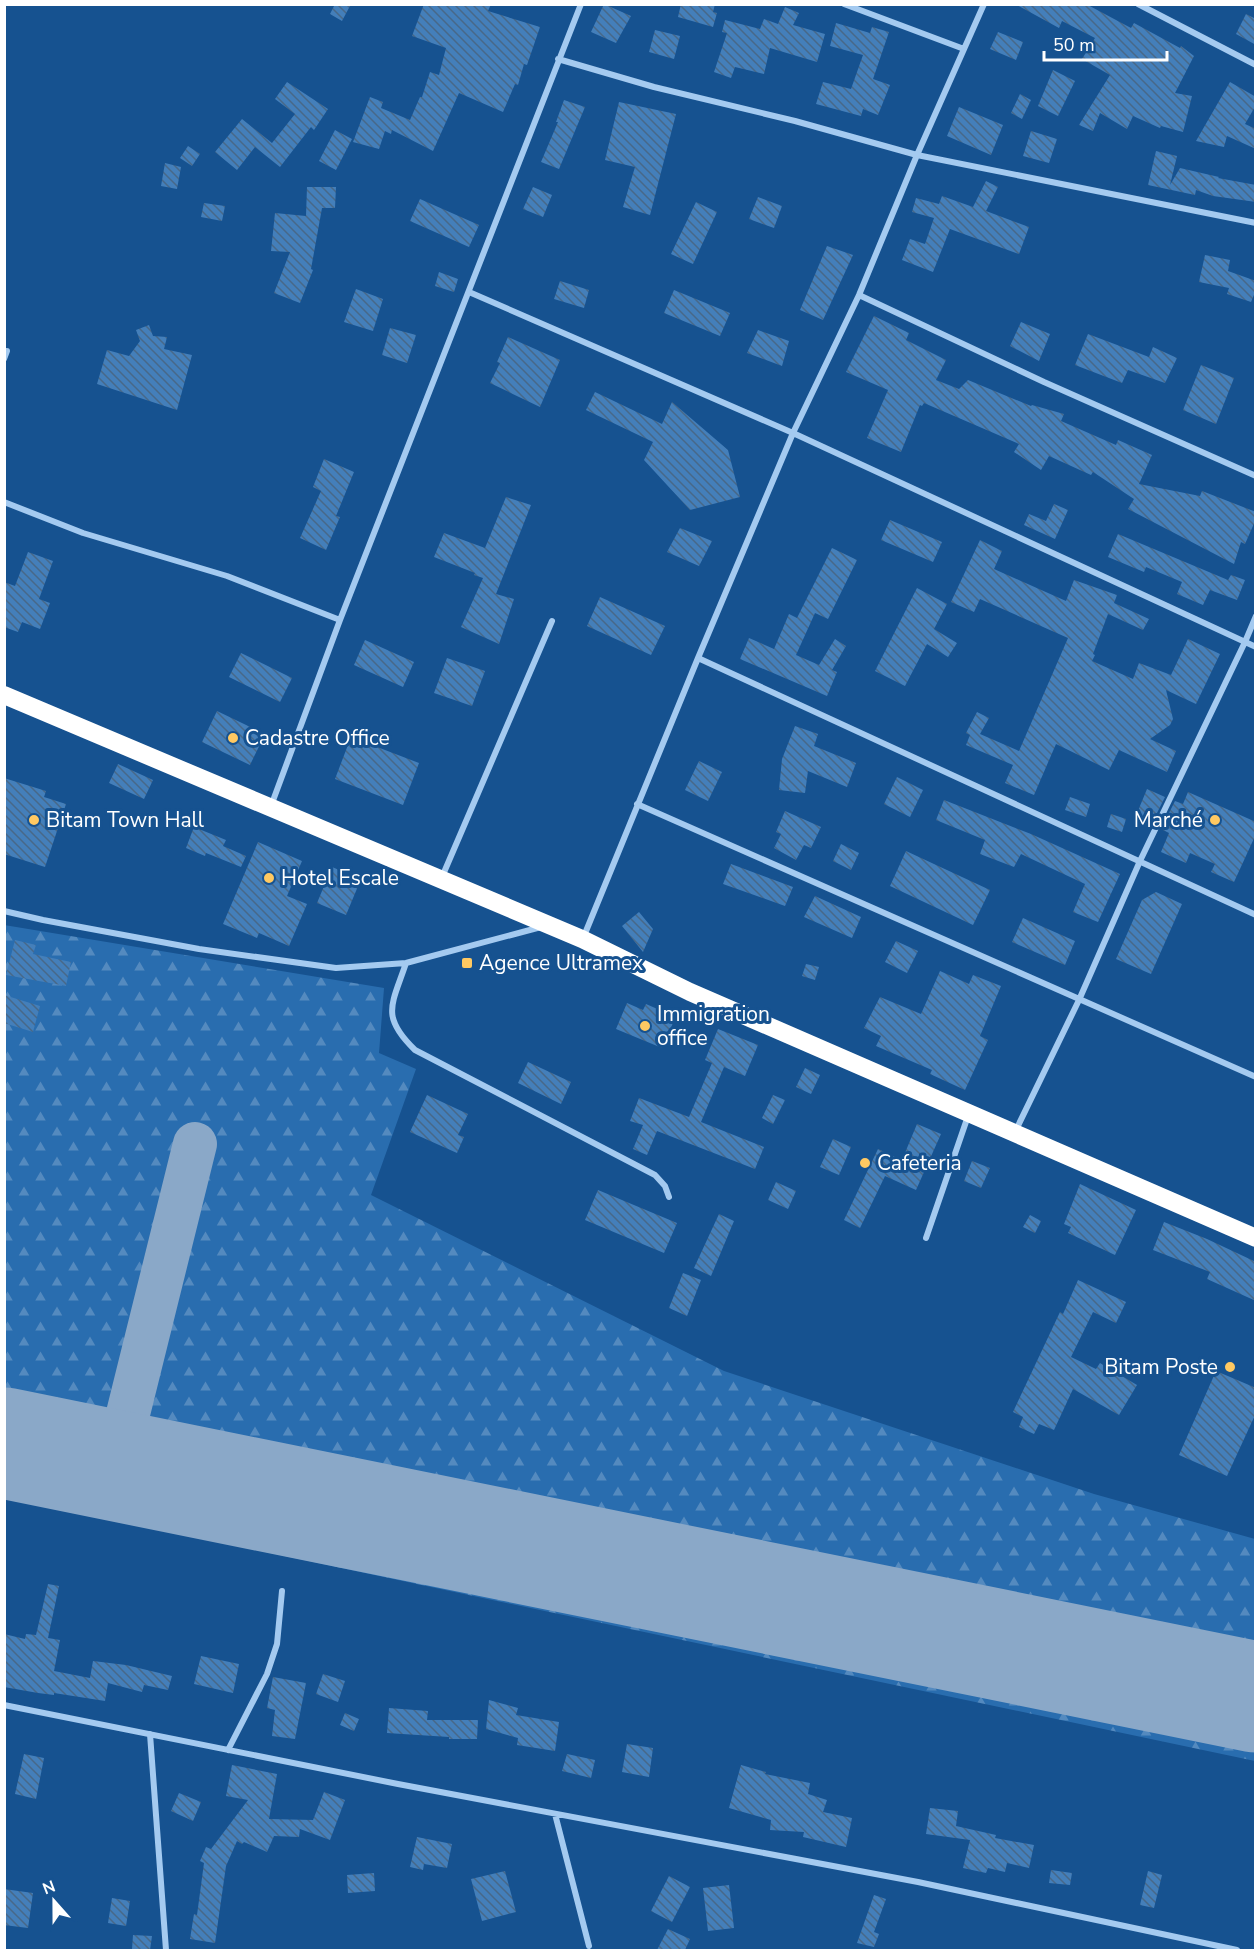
<svg xmlns="http://www.w3.org/2000/svg" width="1260" height="1955" viewBox="0 0 1260 1955" font-family="'Nunito Sans',sans-serif">
<style>
.forest{fill:url(#forest-firs)}
.lines{fill:none;stroke-linecap:round;stroke-linejoin:round}
.taxiway{stroke:#8aa8c8;stroke-width:44}
.runway{stroke:#8aa8c8;stroke-width:111}
.building{fill:url(#building-back-hatch)}
.street{stroke:#a4caf0;stroke-width:6}
.highway{stroke:#fff;stroke-width:18}
.poi-dot{fill:#ffc962;stroke:#165290;stroke-width:2}
.labels{text-anchor:middle;stroke-width:6;stroke-linejoin:round;paint-order:stroke}
.poi-label{font-size:21px;fill:#fff;stroke:#165290;text-anchor:start}
</style>
<defs>
<pattern id="forest-firs" width="22" height="20" patternUnits="userSpaceOnUse" patternTransform="scale(1.5)"><rect width="22" height="20" fill="#296daf"/><path d="M5 1l3.5 6h-7zM16 11l3.5 6h-7z" fill="#548abf"/></pattern>
<pattern id="building-back-hatch" width="6" height="6" patternUnits="userSpaceOnUse" patternTransform="scale(1.5)"><rect width="6" height="6" fill="#447fba"/><path d="M-1 5l2 2M0 0l6 6M5-1l2 2" fill="none" stroke="#486888"/></pattern>
</defs>
<rect width="100%" height="100%" fill="#165290"/>
<path class="forest" d="M4 925 384 988 379 1053 416 1069 371 1195 724 1371 1094 1494 1255 1539V1761L5 1497Z"/>
<g class="lines">
<path class="taxiway" d="M115 1466 195 1144"/>
<path class="runway" d="M4 1443 1256 1697"/>
</g>
<path class="building" d="M335 4H351L342 21 330 14Z
M424 4H491L488 11 540 27 527 65 524 64 518 85 515 84 503 112 459 93 433 151 392 130 391 134 385 131 379 149 353 142 370 97 383 102 381 108 410 120 420 97H422L430 72 439 75 446 48 412 36Z
M604 4 631 16 616 43 591 32Z
M681 4H715L713 12 717 13 713 27 678 17Z
M1015 4H1086L1131 28 1134 23 1180 48 1181 46 1194 56 1175 93 1192 96 1183 132 1161 126 1160 128 1133 116 1127 129 1100 113 1093 131 1079 125 1110 75 1082 59 1095 38 1062 21 1059 28Z
M785 7 799 13 793 25 825 34 817 62 770 48 764 74 735 67 731 78 714 72 727 33 722 32 725 20 760 29 764 19 778 24Z
M1246 14 1256 19V45L1236 34Z
M836 23 870 33 872 27 889 32 873 79 890 85 878 115 863 109 861 116 816 104 823 82 851 89 863 55 830 46Z
M655 30 680 36 674 59 649 52Z
M998 32 1023 42 1016 60 990 49Z
M1053 70 1075 81 1058 116 1038 106Z
M287 82 328 109 314 130 311 127 280 167 255 147 237 170 215 152 242 119 272 143 295 114 275 99Z
M1230 82 1256 97V105L1245 124 1256 129V149L1227 136 1224 147 1196 141Z
M1020 94 1031 100 1022 119 1011 113Z
M564 100 585 107 559 169 541 162 558 122H556Z
M619 102 676 114 650 215 623 207 635 167 605 160Z
M959 107 1003 125 991 155 947 136Z
M335 130 352 139 336 170 319 161Z
M1031 131 1057 139 1049 163 1023 156Z
M188 146 200 154 192 166 180 158Z
M1156 151 1177 156 1170 185 1180 168 1219 177 1218 178 1256 185V202L1213 196 1196 190 1195 195 1148 185Z
M165 163 181 167 177 189 161 186Z
M986 181 998 187 986 211 1029 227 1019 254 950 229 933 272 902 260 910 239 925 244 934 218 912 212 916 198 939 204 942 196 973 207Z
M307 187H336L335 208H322L311 269 313 270 300 303 274 293 290 252 271 251 275 213 306 216Z
M533 187 552 195 543 217 523 209Z
M758 197 782 206 774 228 749 219Z
M420 199 479 225 469 247 410 221Z
M696 202 717 212 693 264 671 254Z
M204 203 225 206 222 221 201 217Z
M827 246 853 255 823 320 800 310Z
M1205 255 1230 260 1228 271 1256 281V290L1251 302 1227 294 1229 288 1199 282Z
M439 272 458 279 454 292 435 286Z
M560 281 589 290 584 308 554 299Z
M356 289 383 299 373 331 344 322Z
M674 290 730 313 720 336 664 313Z
M874 316 909 333 906 340 946 360 936 380 959 389 968 380 1031 406 1032 405 1064 414 1061 421 1116 445 1118 440 1152 455 1139 484 1200 496 1202 491 1256 512V519L1245 544 1241 542 1234 564 1128 509 1134 499 1093 472 1091 475 1049 456 1041 470 1014 452 1019 444 924 403 922 406 920 405 901 452 867 438 888 390 846 372Z
M1021 322 1050 334 1039 361 1010 346Z
M149 325 153 336 167 337 164 349 192 355 177 410 97 384 107 350 129 356 140 341 136 330Z
M390 328 416 335 407 363 382 355Z
M758 330 789 341 782 366 747 353Z
M1088 334 1149 357 1153 347 1177 358 1165 383 1128 370 1122 383 1075 365Z
M508 337 560 360 540 407 490 383 500 363 497 362Z
M1201 365 1234 378 1216 424 1183 410Z
M595 392 662 424 672 402 728 450 740 497 690 510 644 460 653 442 586 410Z
M324 459 354 472 336 516 340 517 326 550 300 538 321 491 313 487Z
M506 497 531 505 496 594 514 599 499 644 461 627 483 578 474 575 475 573 434 557 444 533 485 548Z
M1054 504 1068 510 1055 539 1024 525 1029 514 1046 521Z
M890 520 942 542 933 562 881 540Z
M680 528 712 541 699 566 667 552Z
M1118 534 1228 580 1231 575 1245 580 1237 600 1210 590 1203 605 1177 594 1182 582 1146 567 1144 572 1108 557Z
M980 540 1002 551 994 569 1066 601 1074 580 1117 595 1114 603 1149 619 1143 630 1108 614 1093 654 1095 655 1092 661 1133 679 1139 663 1171 675 1188 639 1220 654 1196 704 1166 690 1173 719 1170 725 1150 739 1176 751 1167 772 1119 750 1109 770 1056 744 1034 795 1005 783 1013 765 966 745 970 735 966 733 977 712 989 718 980 734 1019 751 1068 638 980 599 974 612 951 602Z
M832 548 857 560 828 619 815 613 796 655 819 665 835 639 846 646 832 670 837 672 827 696 740 659 749 638 774 649 789 614 797 618Z
M28 552 53 561 39 599 50 603 40 629 22 622 18 632 4 627V582L15 586Z
M917 588 947 604 934 629 957 643 948 657 927 644 905 686 875 671Z
M600 597 665 626 651 655 587 626Z
M365 640 414 662 403 687 354 665Z
M241 653 292 678 280 702 229 677Z
M447 658 485 671 472 706 434 693Z
M217 711 265 734 250 765 202 742Z
M795 726 818 734 814 746 856 763 847 787 808 771 805 793 779 790 782 759Z
M351 737 419 763 403 805 335 779Z
M699 761 722 772 708 801 685 790Z
M118 764 153 780 144 799 109 783Z
M897 777 923 790 910 817 884 804Z
M4 778 46 791 44 797 66 804 45 867 4 854Z
M1147 789 1165 797 1151 825 1135 818Z
M1188 792 1256 822V834L1234 882 1211 872 1215 864 1190 853 1186 863 1161 852 1169 833 1161 829 1175 801 1183 804Z
M1070 797 1090 804 1086 817 1065 810Z
M944 800 1031 834 1120 874 1098 922 1073 912 1085 884 1021 854 1014 867 980 854 985 840 936 820Z
M785 811 821 827 811 848 804 845 796 860 774 848 781 834 776 832Z
M1111 814 1126 819 1122 832 1107 827Z
M194 827 226 840 223 846 246 856 241 867 206 853 205 856 186 848Z
M258 842 302 861 287 896 307 904 289 946 259 933 257 938 223 924Z
M841 844 859 853 851 870 833 861Z
M906 851 990 890 973 925 890 886Z
M731 864 793 887 785 906 723 884Z
M332 867 361 879 346 915 317 903Z
M1156 892 1182 904 1151 974 1116 959 1142 900Z
M815 896 861 917 852 938 804 917Z
M639 912 653 929 643 952 622 926Z
M1023 918 1075 941 1065 965 1012 942Z
M15 940 36 945 33 954 71 962 66 986 6 975Z
M896 941 918 951 907 973 885 962Z
M806 964 819 967 815 980 802 976Z
M940 971 969 984 973 975 1001 986 980 1036 988 1040 965 1090 930 1074 932 1070 876 1046 881 1036 864 1028 880 997 921 1014Z
M4 995 40 1006 33 1032 4 1023Z
M627 1003 643 1010 646 1004 662 1011 659 1017 673 1023 662 1048 616 1029Z
M718 1029 758 1045 745 1076 724 1067 701 1122 764 1147 755 1169 657 1131 647 1155 633 1149 643 1125 630 1121 639 1098 689 1117 712 1063 705 1060Z
M528 1062 571 1082 561 1104 518 1083Z
M805 1068 820 1075 811 1094 796 1087Z
M427 1095 468 1114 458 1135 464 1137 457 1153 410 1132Z
M773 1095 785 1100 773 1124 762 1118Z
M917 1124 941 1134 916 1190 885 1176 860 1228 844 1220 878 1149 902 1160Z
M833 1139 851 1147 839 1175 820 1167Z
M972 1161 990 1168 981 1188 964 1181Z
M776 1182 796 1191 788 1209 768 1200Z
M1080 1184 1136 1210 1115 1255 1068 1233 1071 1227 1064 1224Z
M598 1190 677 1223 664 1253 585 1220Z
M719 1214 734 1221 711 1276 694 1268Z
M1030 1215 1041 1221 1035 1233 1023 1227Z
M1164 1222 1207 1239 1256 1262V1301L1207 1279 1210 1272 1153 1250Z
M683 1273 701 1280 687 1316 669 1308Z
M1078 1280 1126 1302 1116 1323 1093 1312 1071 1357 1096 1369 1100 1363 1137 1385 1119 1415 1073 1389 1054 1430 1039 1424 1034 1434 1019 1427 1023 1417 1013 1412 1060 1312 1063 1314Z
M1216 1371 1256 1388V1413L1227 1476 1179 1455Z
M48 1584 59 1586 48 1638 60 1640 54 1671 90 1678 93 1661 126 1665 172 1676 168 1690 144 1685 142 1692 108 1683 105 1701 54 1693V1695L38 1693 4 1687V1634L25 1639 26 1634 36 1635Z
M201 1656 239 1664 233 1693 194 1684Z
M323 1674 345 1681 338 1702 316 1694Z
M273 1677 306 1683 295 1739 272 1736 275 1710 267 1708Z
M489 1700 518 1708 516 1715 559 1722 555 1751 517 1745 518 1738 486 1729Z
M389 1708 428 1711 427 1720H478L477 1739H449V1737L387 1733Z
M345 1713 359 1719 354 1731 340 1725Z
M627 1744 653 1748 649 1777 622 1772Z
M24 1754 44 1758 36 1799 15 1794Z
M567 1754 595 1760 591 1778 562 1771Z
M232 1765 277 1774 269 1819 313 1820 324 1792 345 1800 330 1840 300 1829 299 1837 274 1836 267 1852 244 1842 242 1844 237 1841 226 1866 215 1943 190 1939 194 1914 197 1915 204 1863 200 1861 206 1847 211 1849 248 1800 226 1796Z
M741 1765 766 1772 765 1774 810 1783 808 1794 827 1800 823 1812 852 1818 846 1847 803 1837 804 1832 770 1830 771 1820 729 1808Z
M179 1793 201 1802 193 1821 171 1811Z
M930 1808 958 1811 956 1826 996 1835 995 1838 1034 1845 1029 1868 1007 1863 1005 1872 988 1868 986 1873 963 1868 970 1840 926 1834Z
M417 1837 452 1844 447 1868 424 1864 423 1870 410 1867Z
M1051 1870 1072 1873 1070 1885 1049 1883Z
M505 1871 516 1912 482 1921 471 1879Z
M1148 1871 1162 1875 1154 1908 1140 1905Z
M374 1873 375 1891 348 1893 347 1875Z
M669 1876 690 1887 672 1922 651 1911Z
M729 1885 734 1928 708 1931 703 1888Z
M4 1889 33 1893 28 1928 4 1925Z
M874 1895 886 1899 874 1932 879 1934 874 1947 857 1943Z
M112 1898 130 1901 126 1926 108 1923Z
M668 1929 690 1939 685 1950H657Z
M133 1935 152 1936 150 1950 132 1949Z"/>
<g class="lines">
<path class="street" d="M844 4 964 49
M1138 4 1256 65
M558 59 654 87 795 121 917 155 1256 223
M469 292 793 433 1256 647
M859 295 1044 382 1256 476
M4 351H7L4 359
M4 502 83 533 227 576 340 620
M698 658 1256 915
M637 804 1256 1077
M271 806 340 620 581 4
M442 877 552 621
M4 911 43 920 199 949 336 968 406 963 541 927
M584 936 698 658 793 433 859 295 917 155 984 4
M406 963C392 1005 380 1016 415 1050L655 1175 665 1186 669 1197
M1016 1130 1079 1000 1140 861 1245 642 1256 616
M926 1238 968 1116
M4 1705 398 1784 918 1882 1237 1950
M150 1734 166 1950
M228 1750 267 1674 277 1644 282 1591
M555 1814 589 1946"/>
<path class="highway" d="M4 695 582 939 690 992 1256 1238"/>
</g>
<g class="poi-dot">
<circle cx="233" cy="738" r="6"/>
<circle cx="34" cy="820" r="6"/>
<circle cx="1215" cy="820" r="6"/>
<circle cx="269" cy="878" r="6"/>
<rect x="461" y="957" width="12" height="12" rx="3"/>
<circle cx="645" cy="1026" r="6"/>
<circle cx="865" cy="1163" r="6"/>
<circle cx="1230" cy="1367" r="6"/>
</g>
<g class="labels">
<g class="poi-label">
<text x="245" y="745">Cadastre Office</text>
<text x="46" y="827">Bitam Town Hall</text>
<text x="1203" y="827" text-anchor="end">Marché</text>
<text x="281" y="885">Hotel Escale</text>
<text x="479" y="970">Agence Ultramex</text>
<text x="657" y="1021">Immigration<tspan x="657" dy="24">office</tspan></text>
<text x="877" y="1170">Cafeteria</text>
<text x="1218" y="1374" text-anchor="end">Bitam Poste</text>
</g>
</g>
<rect width="1260" height="1955" fill="none" stroke="#ffffff" stroke-width="12"/>
<g transform="translate(54 1901) rotate(339)" stroke="#165290" stroke-width="4.5" paint-order="stroke">
<path d="M0-4.5L10 22L0 15L-10 22Z" fill="#ffffff"/>
<text y="-9" font-size="16" font-weight="bold" text-anchor="middle" fill="#ffffff">N</text>
</g>
<path d="M1044 51v9h123v-9" fill="none" stroke="#ffffff" stroke-width="3"/>
<text x="1053" y="51" font-size="18" fill="#ffffff" stroke="#165290" stroke-width="4.5" paint-order="stroke">50 m</text>
</svg>
